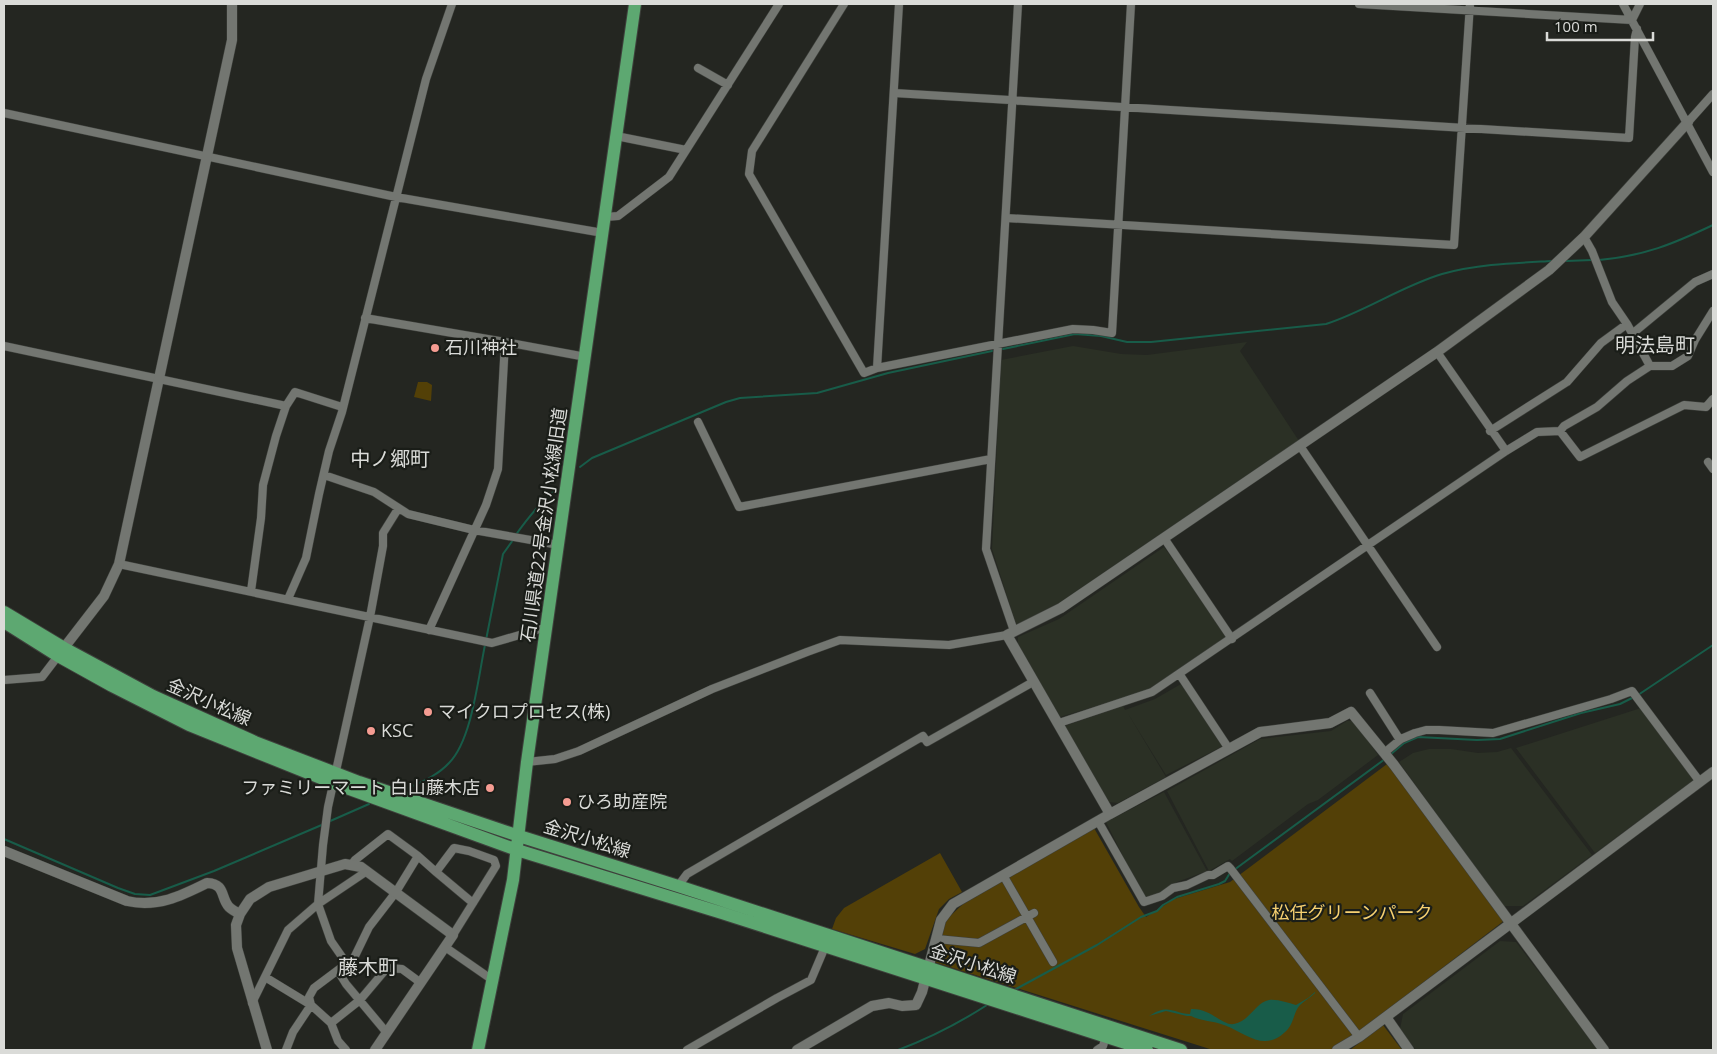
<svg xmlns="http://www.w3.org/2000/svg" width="1717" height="1054" viewBox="0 0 1717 1054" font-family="'Open Sans','Noto Sans JP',sans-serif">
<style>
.built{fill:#2b3025}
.green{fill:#534007}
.water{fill:#185c49}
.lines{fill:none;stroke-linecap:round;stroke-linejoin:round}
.stream{stroke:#185c49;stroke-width:2}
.minor-casing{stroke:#3e403c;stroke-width:9}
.tertiary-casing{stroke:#3e403c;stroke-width:11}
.primary-casing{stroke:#3e403c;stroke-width:14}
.minor{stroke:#737671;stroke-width:8}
.tertiary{stroke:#737671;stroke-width:10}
.primary{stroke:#5da871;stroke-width:12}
.poi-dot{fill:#f59c92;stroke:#1a1d18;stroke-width:2}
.labels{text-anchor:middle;stroke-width:4.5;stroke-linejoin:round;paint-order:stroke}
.poi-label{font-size:18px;fill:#dadbd8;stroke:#1a1d18;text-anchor:start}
.street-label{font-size:18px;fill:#dadbd8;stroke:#1a1d18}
.park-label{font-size:18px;fill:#f7d171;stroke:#1a1d18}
.quarter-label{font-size:20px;fill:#dadbd8;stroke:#1a1d18}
</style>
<rect width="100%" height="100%" fill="#242621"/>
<path class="built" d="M1247 342 1240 351 1299 441 1051 610 1016 624 992 549 1001 360 1073 346 1121 354 1147 355Z
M1164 547 1227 635 1226 639 1149 690 1060 717 1018 644V637L1059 619Z
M1181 684 1225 745 1166 775 1127 712 1166 777 1118 803 1109 802 1065 726 1123 706 1125 710 1155 699Z
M1641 708 1695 779 1595 853 1516 748Z
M1347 721H1354L1378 755 1318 800 1308 804 1232 861 1230 859 1209 871 1167 791 1260 739 1331 731Z
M1511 748 1592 855 1523 906H1503L1399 762 1413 753 1429 749H1451L1478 753 1497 752Z
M1164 792 1207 871 1177 882 1150 898 1143 896 1106 822Z
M1500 941 1516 942 1599 1050H1416L1400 1029 1403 1014Z"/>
<path class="green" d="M418 382H427L432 385 431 401 414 397Z
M1387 764 1505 920 1365 1027 1332 1050H1213L934 962 946 920 963 904 1094 828 1139 907 1146 917 1174 899 1230 882Z
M940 853 962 892 949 899 939 909 925 949 915 954 832 929 836 918 844 908Z
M1383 1025 1402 1050H1350Z"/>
<path class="water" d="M1315 992V993C1311 997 1304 1001 1300 1005 1294 1011 1294 1022 1288 1029 1265 1054 1248 1034 1224 1025 1214 1021 1201 1021 1191 1016H1187L1166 1011 1149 1016C1168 1003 1173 1013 1190 1014L1191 1009C1211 1008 1222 1026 1234 1024 1250 1021 1256 1002 1269 1000 1278 999 1288 1003 1296 1005L1308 998Z"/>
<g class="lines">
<path class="stream" d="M1599 260C1644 256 1673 244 1713 225
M1566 261 1592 260
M1003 349 1075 334 1101 336 1127 342H1151L1326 324C1366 311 1402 286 1442 274 1478 264 1515 263 1552 261
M580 467 592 458 726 402 740 398 817 393 888 373 992 351
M515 536C527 519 540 502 557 489
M486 640 503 554 513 540
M1638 695 1713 645
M1391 754 1404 743 1418 737 1477 740 1500 739 1581 713 1620 704 1634 697
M406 789C421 782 437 776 449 763 472 740 478 678 485 645
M328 822 369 804
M4 839 118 888 135 894 150 895 214 871 324 824
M1234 870 1385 759
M1016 989 1097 945 1141 917 1157 911 1163 905 1177 897 1219 884 1225 881 1230 873
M898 1050C930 1038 959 1023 987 1005"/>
<g class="minor-casing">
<path id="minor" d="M844 4 752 151 749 174 864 373 877 368
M899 4 877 368 1073 329 1093 330 1112 333 1131 4
M1359 4 1632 20
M1623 4 1713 172
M1632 20 1640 4
M698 68 728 85
M894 93 1629 138 1635 37 1637 29
M4 113 396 197 603 233
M1688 122 1713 94
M616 136 686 150
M605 217 618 216 669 177 779 4
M1006 218 1454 245 1470 4
M1584 237 1592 251 1612 302 1627 324
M365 318 505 342
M1632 334 1695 282 1713 274
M4 346 286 406
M1437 352 1506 451
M698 422 739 507 991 459
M1490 431 1567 382 1601 343 1627 324 1650 366
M1560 431 1580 457 1684 405 1706 407 1713 399
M1300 446 1437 647
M1708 462 1713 469
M324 475 374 492 408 514 474 530 559 545
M1164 538 1232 639
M119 564 492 643 547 627
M251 591 261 518 263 485 276 436 286 406 295 392 342 407
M288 599 306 558 319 494 329 451 342 412 426 79 452 4
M429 630 486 505 498 469 505 342 586 357
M1014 631 986 549 1018 4
M1180 675 1229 749
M4 680 42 677 58 656
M1370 693 1400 740
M1059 723 1152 692 1506 451 1537 432 1560 431 1564 426 1597 407 1627 381 1650 366H1672L1688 356 1695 340 1713 311
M1384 753 1401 739 1415 733 1426 730H1439L1493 733 1611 699 1632 691 1700 782
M527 762 555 759 579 751 712 689 807 652 840 640 949 645 1007 635
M1098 821 1144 902 1162 896 1173 888 1187 885 1208 875H1213L1228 866 1230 868 1359 1037
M352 864 355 860 388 834 418 856 436 872
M1003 875 1053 962
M678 886 687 874 923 736 927 742 1033 682
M453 935 496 866 494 860 469 851 454 848 436 872 473 903
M937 939 979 943 1034 913
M445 947 494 981
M347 964 331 941 318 904 323 845 328 807 370 617 383 546V533L398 509
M338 971 346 984 387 1033
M265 977 311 1005 331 1023 338 1041 346 1050
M252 1003 288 930 318 904 367 871
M331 1023 360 1000 387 968 402 969 421 983
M286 1050 293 1032 311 1005 309 997 314 988 354 958 369 927 396 892 418 856
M687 1050 777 998 811 980 825 947
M1097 1050 1103 1046 1106 1036"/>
</g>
<g class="tertiary-casing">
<path id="tertiary" d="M60 653 104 596 119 564 232 40V4
M1110 814 1260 732 1330 723 1351 712 1394 765 1604 1050
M4 851 127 901C157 908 181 896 207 883 226 884 220 897 229 907 232 910 236 912 240 914
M1386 1017 1409 1050
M267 1050 237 948 236 925 240 914 250 899 269 887 345 864 361 867 453 935 375 1050
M797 1050 872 1006 889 1003 902 1006 916 1005 922 992 941 920 953 904 1110 814 1007 635 1061 608 1437 352 1549 270 1584 237 1688 122
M1337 1050 1359 1037 1713 772"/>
</g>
<g class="primary-casing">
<path id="primary" d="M4 612 64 648 153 696 255 742 359 782 519 836 678 886 1181 1050
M4 622 58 656 112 686 189 725 333 783 517 850 722 913 1147 1050
M478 1050 513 880 527 762 635 4"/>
</g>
<use href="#minor" class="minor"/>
<use href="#tertiary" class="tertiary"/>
<use href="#primary" class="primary"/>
</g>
<g class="poi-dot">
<circle cx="435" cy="348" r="5"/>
<circle cx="428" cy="712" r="5"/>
<circle cx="371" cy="731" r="5"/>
<circle cx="490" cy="788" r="5"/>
<circle cx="567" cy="802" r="5"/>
</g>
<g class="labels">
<g class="poi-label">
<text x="445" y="354">石川神社</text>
<text x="438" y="718">マイクロプロセス(株)</text>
<text x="381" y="737">KSC</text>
<text x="480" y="794" text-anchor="end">ファミリーマート 白山藤木店</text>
<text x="577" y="808">ひろ助産院</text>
</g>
<g class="street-label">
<text transform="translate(544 525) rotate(-82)" y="6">石川県道22号金沢小松線旧道</text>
<text transform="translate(209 702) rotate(24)" y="6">金沢小松線</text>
<text transform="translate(587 839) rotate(17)" y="6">金沢小松線</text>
<text transform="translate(973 964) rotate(18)" y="6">金沢小松線</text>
</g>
<g class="park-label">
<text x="1352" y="919">松任グリーンパーク</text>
</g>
<g class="quarter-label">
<text x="1655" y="352">明法島町</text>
<text x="390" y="466">中ノ郷町</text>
<text x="368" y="974">藤木町</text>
</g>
</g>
<rect width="1717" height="1054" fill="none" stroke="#dadbd8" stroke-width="10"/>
<path d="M1547 32v8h106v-8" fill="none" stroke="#dadbd8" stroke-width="2.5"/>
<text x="1554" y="32" font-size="15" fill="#dadbd8" stroke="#1a1d18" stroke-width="4" paint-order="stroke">100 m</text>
</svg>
